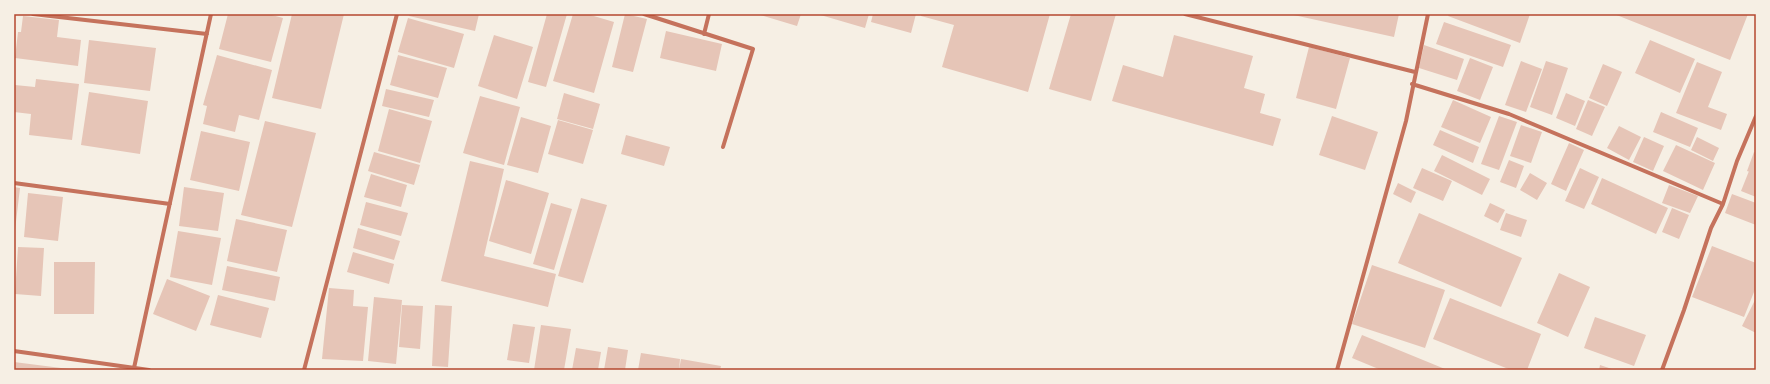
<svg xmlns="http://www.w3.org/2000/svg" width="1770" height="384" viewBox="0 0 1770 384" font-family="'Exo 2',sans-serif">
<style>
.building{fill:#e6c5b7}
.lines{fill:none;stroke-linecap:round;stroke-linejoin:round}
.minor{stroke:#c5725c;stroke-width:4}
.neatline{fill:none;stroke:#b5482f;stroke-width:1.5}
</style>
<rect width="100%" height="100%" fill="#f6efe4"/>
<path class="building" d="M228 14H268L283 18 271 62 219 49Z
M292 14H344L321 109 272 98Z
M410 14H479L475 31 409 16Z
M547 14H567L546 87 528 82Z
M573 14H587L614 22 594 93 553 81Z
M625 14 647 19 633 72 612 67Z
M757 14H801L797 26Z
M817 14H869L865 28Z
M873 14H916L911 33 871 22Z
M921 14H1050L1028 92 942 67 954 25 921 16Z
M1071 14H1116L1091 101 1049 89Z
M1289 14H1399L1394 37Z
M1449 14H1530L1520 43 1448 16Z
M1614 14H1748L1730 60Z
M23 16 59 20 57 37 81 40 78 66 15 58 18 32H21Z
M408 18 464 34 454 68 398 52Z
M1444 22 1511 45 1503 67 1436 44Z
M666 31 722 44 716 71 660 58Z
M494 35 533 47 517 99 478 86Z
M1174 35 1253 56 1244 88 1265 94 1260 113 1281 119 1273 146 1112 101 1123 65 1163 77Z
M89 40 156 48 150 91 84 83Z
M1650 40 1695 59 1680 93 1635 73Z
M1424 45 1464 59 1457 80 1419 68Z
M1309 47 1350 58 1336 109 1296 98Z
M217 55 272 70 259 120 239 115 235 132 203 124 207 106 203 105Z
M398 55 447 68 438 98 390 85Z
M1470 58 1493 67 1480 100 1457 91Z
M1521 61 1542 69 1526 112 1505 105Z
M1546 61 1568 68 1552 115 1530 107Z
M1697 62 1722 72 1708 107 1727 114 1721 130 1676 113Z
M1603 64 1622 72 1607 106 1589 98Z
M36 79 79 84 72 140 29 135 31 114 14 112 15 85 35 87Z
M386 89 434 100 429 117 382 106Z
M89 92 148 101 140 154 81 145Z
M564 93 600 104 593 129 557 119Z
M1566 93 1585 101 1575 126 1556 118Z
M480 96 520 107 504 165 463 153Z
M1453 100 1491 117 1480 143 1441 127Z
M1588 100 1605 107 1592 136 1576 129Z
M389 109 432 121 420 163 378 151Z
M1661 112 1698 128 1690 147 1653 132Z
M1332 116 1378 132 1365 170 1319 155Z
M1499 116 1517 122 1499 170 1481 164Z
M521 117 551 126 538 173 507 165Z
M558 120 593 130 583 164 548 154Z
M265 121 316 133 292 227 241 215Z
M1521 125 1542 132 1531 163 1510 156Z
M1619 126 1641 137 1629 160 1607 148Z
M1440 130 1479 147 1473 163 1433 145Z
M201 131 250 142 239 191 190 180Z
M626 135 670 147 664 166 621 154Z
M1644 137 1664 146 1653 171 1633 162Z
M1697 137 1719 148 1713 161 1691 150Z
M1569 143 1584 150 1566 191 1551 184Z
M1676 145 1715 163 1703 190 1663 171Z
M374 152 420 165 414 185 368 171Z
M1754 152 1756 153V174L1747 171Z
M1442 155 1490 179 1482 195 1434 171Z
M1509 160 1524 166 1516 188 1500 182Z
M470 161 504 169 484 256 556 274 548 307 441 281Z
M1422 168 1452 181 1443 201 1413 188Z
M1580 168 1599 177 1584 209 1565 201Z
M1749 171 1756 174V197L1741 191Z
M1530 173 1547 183 1537 200 1520 190Z
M371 174 407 185 401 207 364 197Z
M1602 178 1668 208 1656 234 1591 204Z
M506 180 549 193 531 254 489 241Z
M1398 183 1416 192 1411 203 1393 194Z
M1669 185 1698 196 1690 213 1662 203Z
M14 187 20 188 15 230H14Z
M184 187 224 193 218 231 179 226Z
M28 193 63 197 58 241 24 237Z
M1732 194 1756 203V225L1725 213Z
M581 198 607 205 583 283 558 276Z
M366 202 408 213 401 236 360 225Z
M551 203 572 209 554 270 533 264Z
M1490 203 1505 210 1498 223 1484 216Z
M1672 208 1689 215 1679 239 1662 232Z
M1419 213 1522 258 1501 307 1398 263Z
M1506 213 1527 220 1521 237 1500 230Z
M236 219 287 230 277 272 227 261Z
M358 228 400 241 394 260 353 248Z
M178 231 221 238 212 285 170 277Z
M1712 246 1756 263V287L1744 317 1692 297Z
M18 247 44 248 41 296 15 294Z
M353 252 394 264 389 284 347 272Z
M54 262H95L94 314H54Z
M1372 265 1445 290 1425 348 1352 324Z
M227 266 280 277 275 301 222 290Z
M1559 273 1590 287 1568 337 1537 323Z
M167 279 210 296 196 331 153 314Z
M329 288 354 290 353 306 368 307 363 361 322 359Z
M218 295 269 308 261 338 210 325Z
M374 297 402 300 396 364 368 361Z
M1450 298 1541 334 1527 370H1511L1433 339Z
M1756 298V333L1742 326Z
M402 305 423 306 420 349 399 347Z
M435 305 452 306 448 367 432 366Z
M1595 317 1646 335 1634 366 1584 348Z
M513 324 535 327 529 363 507 360Z
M541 325 571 329 564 370H534Z
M1362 335 1445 369 1381 370 1352 358Z
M608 347 628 350 625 370H604Z
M576 348 601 352 598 370H572Z
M641 353 680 359 679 370H638Z
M681 359 721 366 720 370H679Z
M14 362 69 369V370H14Z
M1600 365 1615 370H1599Z"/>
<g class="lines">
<path class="minor" d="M33 14 207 34
M644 14 753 49 723 147
M1185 14 1415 72
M704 34 709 14
M1412 84 1509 114 1723 204
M14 183 170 204
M14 351 149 370
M134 368 211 14
M304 370 397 14
M1337 370 1406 121 1428 14
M1662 370 1684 310 1711 228 1723 204 1737 161 1756 116"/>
</g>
<rect width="1770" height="384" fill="none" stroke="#f6efe4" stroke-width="30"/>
<rect x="15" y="15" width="1740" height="354" class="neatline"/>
</svg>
